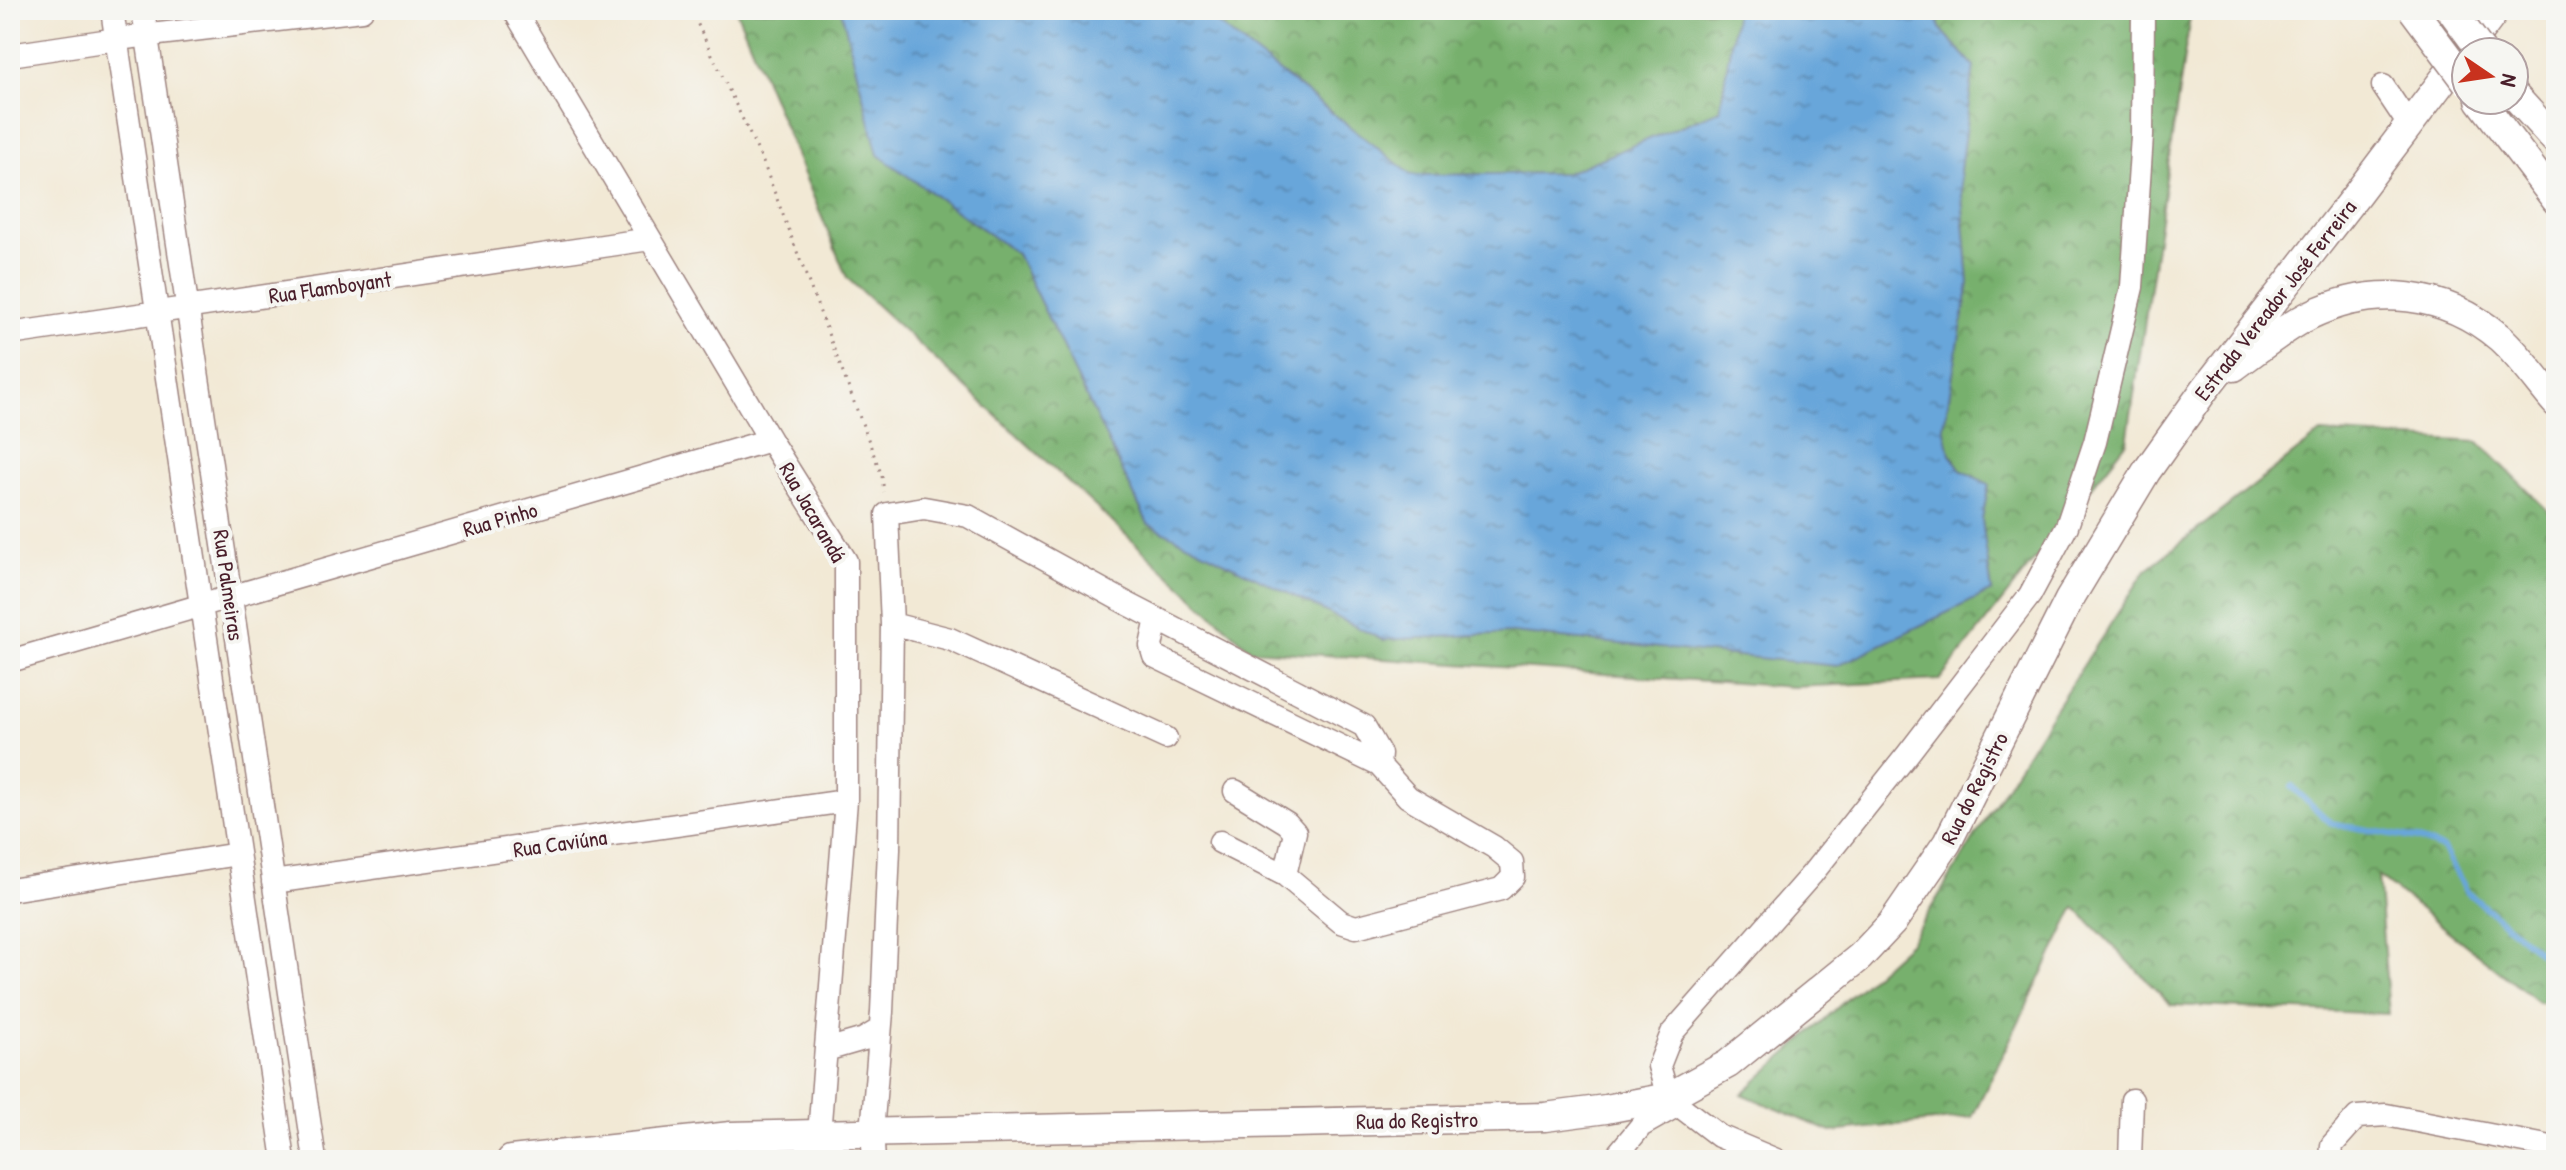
<svg xmlns="http://www.w3.org/2000/svg" width="2566" height="1170" font-family="'Patrick Hand',sans-serif">
<style>
.forest{fill:url(#forest-crowns);stroke:#60684c;stroke-width:2}
.water{fill:url(#water-ripples);stroke:#596282;stroke-width:2}
.lines{fill:none;stroke-linecap:round;stroke-linejoin:round}
.stream{stroke:#68a6da;stroke-width:6}
.minor-casing{stroke:#9e8480;stroke-width:25}
.major-casing{stroke:#9e8480;stroke-width:31}
.path{stroke:#9e8480;stroke-width:3;stroke-dasharray:2 6;stroke-linecap:butt}
.minor{stroke:#fff;stroke-width:22}
.major{stroke:#fff;stroke-width:28}
.major-bridge-casing{stroke:#9e8480;stroke-width:31;stroke-linecap:butt}
.major-bridge{stroke:#fff;stroke-width:28}
.labels{text-anchor:middle;stroke-width:8;stroke-linejoin:round;paint-order:stroke}
.street-label{font-size:22px;fill:#4a1f2b;stroke:#f6f6f2}
</style>
<defs>
<pattern id="forest-crowns" width="20" height="18" patternUnits="userSpaceOnUse" patternTransform="scale(2)"><rect width="20" height="18" fill="#77b06d"/><path d="M2 6a3 3 0 1 1 6 0M12 15a3 3 0 1 1 6 0" fill="none" stroke="#648f5a"/></pattern>
<pattern id="water-ripples" width="26" height="14" patternUnits="userSpaceOnUse" patternTransform="scale(2)"><rect width="26" height="14" fill="#68a6da"/><path d="M2 4q2-2 4 0t4 0M15 11q2-2 4 0t4 0" fill="none" stroke="#5887b1"/></pattern>
</defs>
<rect width="100%" height="100%" fill="#f6f6f2"/>
<filter id="ink" filterUnits="userSpaceOnUse"><feTurbulence type="fractalNoise" baseFrequency=".0125" numOctaves="2"/><feDisplacementMap in="SourceGraphic" scale="16" xChannelSelector="R" yChannelSelector="G"/><feConvolveMatrix kernelMatrix="1 2 1 2 8 2 1 2 1" color-interpolation-filters="sRGB"/></filter>
<filter id="wash" filterUnits="userSpaceOnUse"><feTurbulence type="fractalNoise" baseFrequency=".006" numOctaves="4" result="noise"/><feDisplacementMap in="SourceGraphic" scale="32" xChannelSelector="R" yChannelSelector="G"/><feGaussianBlur stdDeviation="1.8" result="paint"/><feColorMatrix in="noise" values="0 0 0 0 0 0 0 0 0 0 0 0 0 0 0 0 0 1.4 0 .05"/><feComposite in="paint" operator="in"/></filter>
<g filter="url(#wash)">
<rect width="100%" height="100%" fill="#f2e9d5"/>
<path class="forest" d="M 736,10 L 2191,10 L 2127,442 L 1940,680 L 1794,687 L 1251,650 L 847,278 Z
M 2321,433 L 2479,442 L 2556,519 L 2556,1003 L 2538,1002 L 2378,876 L 2389,1014 L 2171,1005 L 2075,907 L 1972,1117 L 1831,1132 L 1742,1094 L 1910,942 L 2045,724 L 2146,570 Z"/>
<path class="water" d="M 841,10 L 1200,10 L 1412,175 L 1566,173 L 1720,110 L 1736,10 L 1935,10 L 1940,28 L 1974,66 L 1960,170 L 1969,283 L 1944,426 L 1950,454 L 1962,471 L 1989,484 L 1982,520 L 1992,591 L 1837,666 L 1512,633 L 1383,640 L 1148,524 L 1017,254 L 878,155 Z"/>
<g class="lines">
<path class="stream" d="M 2292,787 L 2331,823 L 2417,839 L 2443,849 L 2468,893 L 2556,966"/>
</g>
</g>
<g filter="url(#ink)">
<g class="lines">
<g class="minor-casing">
<path id="minor" d="M 112,10 L 284,1160
M 143,10 L 315,1160
M 514,10 L 770,440 L 846,561 L 846,801 L 819,1134
M 10,55 L 117,39 L 362,10
M 2383,86 L 2409,125
M 10,334 L 650,239
M 1157,619 L 1151,646 L 1154,656 L 1379,765 L 1408,797 L 1494,847 L 1512,862 L 1513,877 L 1501,889 L 1356,927 L 1341,922 L 1285,875 L 1220,842
M 892,624 L 950,639 L 1166,738
M 10,661 L 770,440
M 1235,791 L 1287,823 L 1295,832 L 1285,875
M 273,882 L 846,801
M 10,890 L 238,854
M 826,1050 L 864,1039 L 879,1030
M 874,1160 L 872,1132 L 882,1012 L 889,849 L 892,624 L 887,514 L 924,508 L 968,516 L 1128,604 L 1364,726 L 1380,754 L 1379,765
M 1613,1160 L 1641,1126 L 1678,1105
M 1776,1160 L 1719,1136 L 1668,1097 L 1659,1066 L 1672,1033 L 1812,874 L 1907,755 L 2030,595 L 2067,526 L 2095,442 L 2132,287 L 2142,136 L 2143,10
M 2130,1160 L 2132,1100
M 2331,1160 L 2332,1145 L 2357,1117 L 2386,1115 L 2556,1148"/>
</g>
<g class="major-casing">
<path id="major" d="M 2514,95 L 2556,141
M 2480,100 L 2556,200
M 2234,367 C 2258,349 2283,329 2310,315 C 2374,284 2445,291 2500,338 C 2521,357 2538,382 2556,403
M 511,1160 L 731,1136 L 1545,1117 L 1606,1109 L 1668,1097 L 1728,1064 L 1860,957 L 1892,923 L 1947,843 L 2069,600 L 2146,472 L 2205,389 L 2357,194 L 2496,10"/>
</g>
<path class="path" d="M 691,10 L 763,162 L 882,476 L 884,492"/>
<use href="#minor" class="minor"/>
<use href="#major" class="major"/>
<g class="major-bridge-casing">
<path id="major-bridge" d="M 2413,10 L 2466,81
M 2451,10 L 2482,52"/>
</g>
<use href="#major-bridge" class="major-bridge"/>
</g>
</g>
<g class="labels">
<g class="street-label">
<text transform="translate(330 287) rotate(-8)" y="8">Rua Flamboyant</text>
<text transform="translate(2275 300) rotate(-52)" y="8">Estrada Vereador José Ferreira</text>
<text transform="translate(813 512) rotate(60)" y="8">Rua Jacarandá</text>
<text transform="translate(500 519) rotate(-16)" y="8">Rua Pinho</text>
<text transform="translate(229 585) rotate(82)" y="8">Rua Palmeiras</text>
<text transform="translate(1974 788) rotate(-63)" y="8">Rua do Registro</text>
<text transform="translate(560 843) rotate(-8)" y="8">Rua Caviúna</text>
<text transform="translate(1417 1120) rotate(-1)" y="8">Rua do Registro</text>
</g>
</g>
<rect width="2566" height="1170" fill="none" stroke="#f6f6f2" stroke-width="40"/>
<g transform="translate(2490 76) rotate(103)"><circle r="38" fill="#f6f6f2" stroke="#b1a0a2" stroke-width="2"/>
<path d="M0-6L14 30L0 20L-14 30Z" fill="#c8321e"/>
<text y="-12" font-size="22" font-weight="bold" text-anchor="middle" fill="#4a1f2b">N</text>
</g>
</svg>
